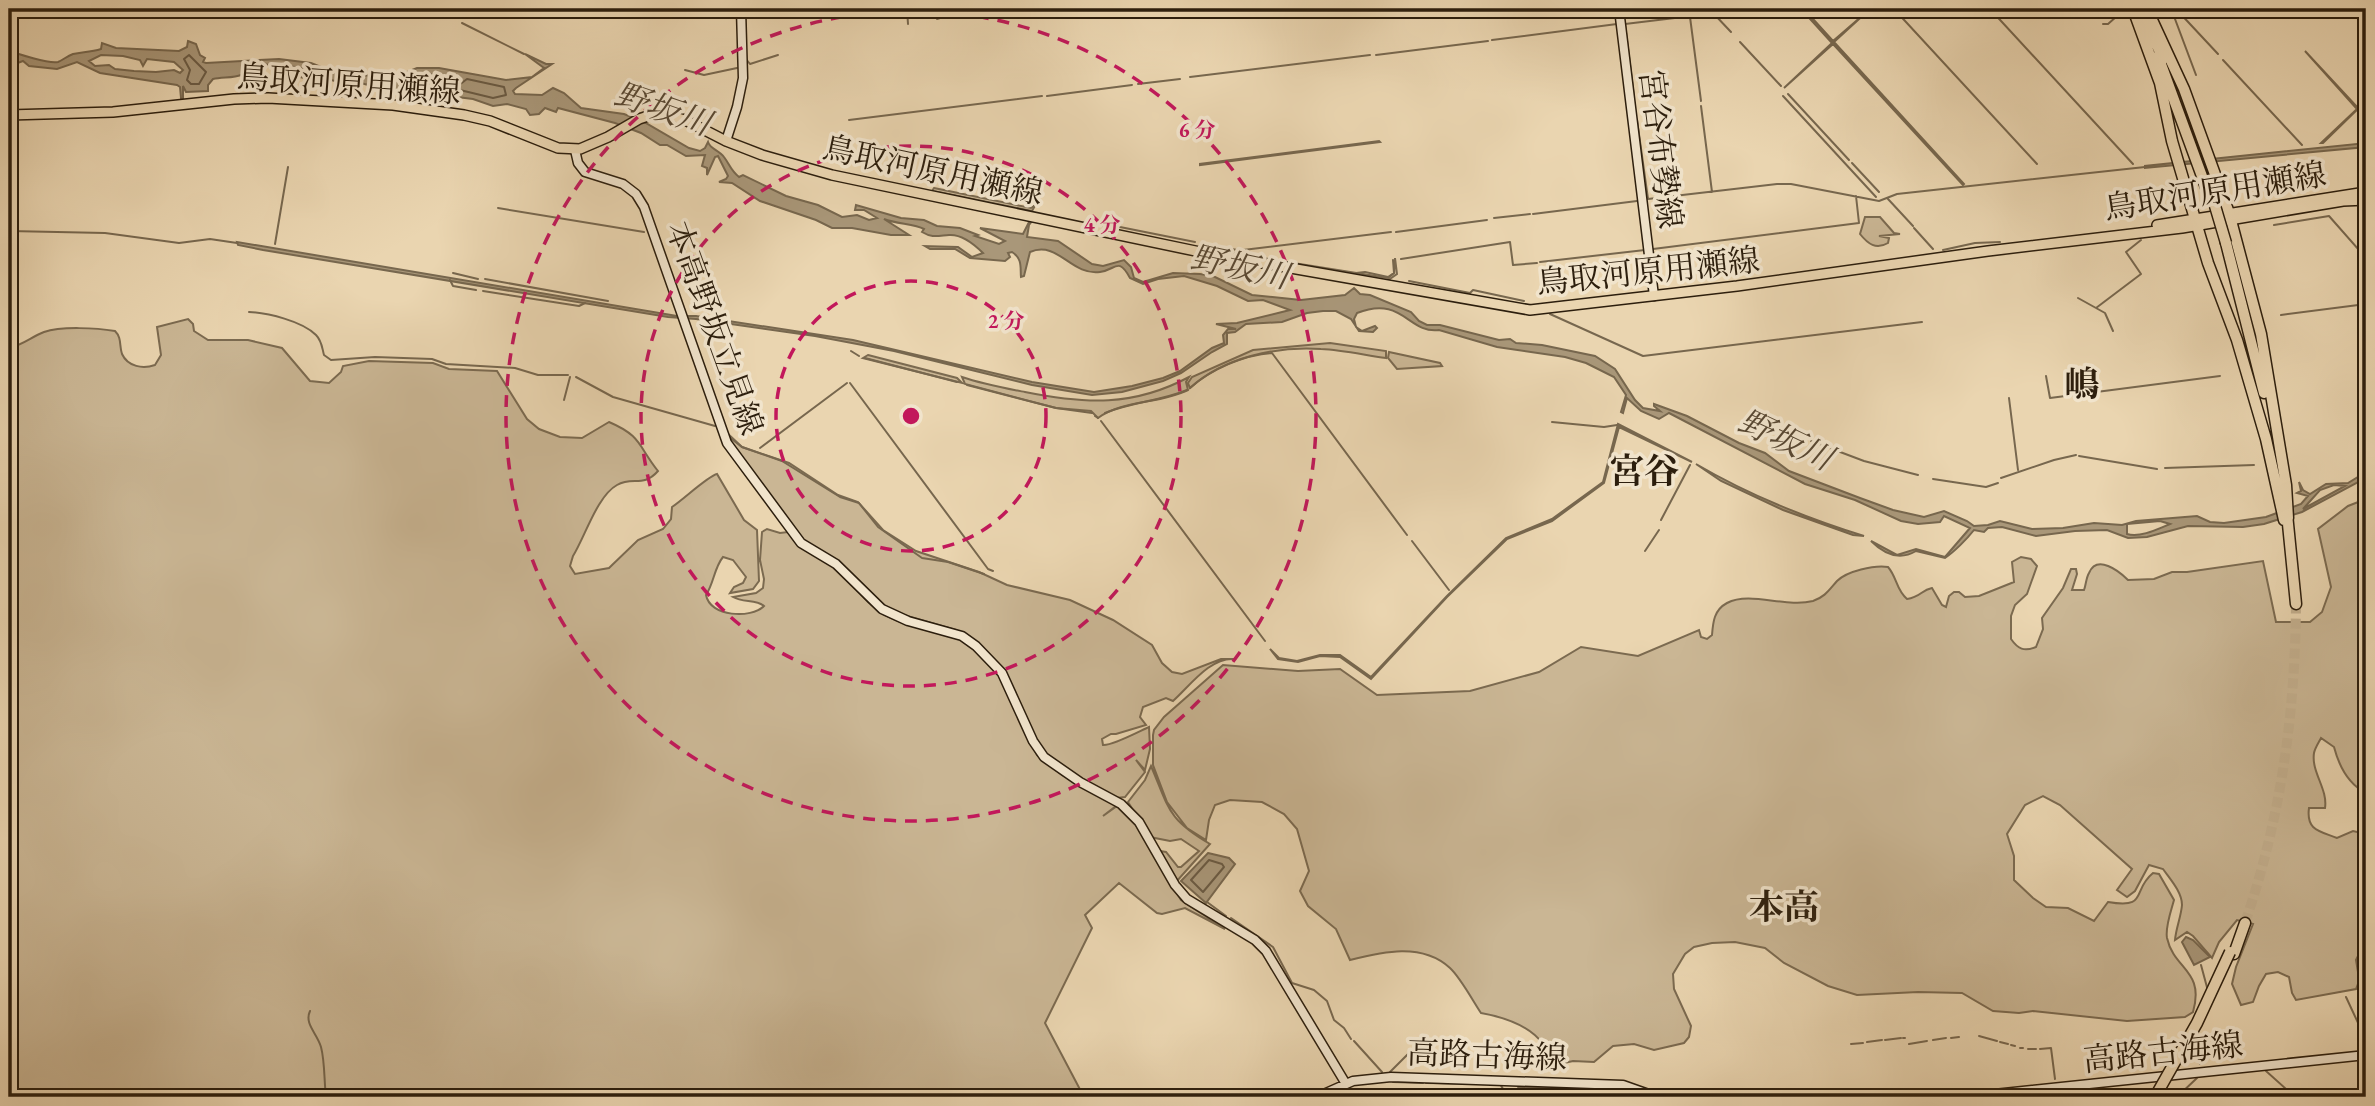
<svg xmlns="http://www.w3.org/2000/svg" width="2375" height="1106" font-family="'EB Garamond','Noto Serif JP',serif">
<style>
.green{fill:#cab694;stroke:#7b6a50;stroke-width:2}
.water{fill:#a99779;stroke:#77674e;stroke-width:2;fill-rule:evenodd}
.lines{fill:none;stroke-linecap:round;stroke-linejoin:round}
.shore{stroke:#6a5a43;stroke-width:2}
.stream{stroke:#77674e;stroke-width:2}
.highway-tunnel{stroke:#c4b08f;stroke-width:10;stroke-dasharray:10 5;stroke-linecap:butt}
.secondary-casing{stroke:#2c1e0d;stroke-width:11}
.primary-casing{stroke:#2c1e0d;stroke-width:12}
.highway-casing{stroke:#2c1e0d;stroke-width:13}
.secondary{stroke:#f1e4cc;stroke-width:8}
.primary{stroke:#ead5b0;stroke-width:9}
.highway{stroke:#ead5b0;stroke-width:10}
.highway-bridge-casing{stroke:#2c1e0d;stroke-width:13;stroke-linecap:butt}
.highway-bridge{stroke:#ead5b0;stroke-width:10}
.ring{fill:none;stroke:#c2185b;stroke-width:3.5;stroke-dasharray:12 9}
.labels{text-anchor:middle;stroke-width:7;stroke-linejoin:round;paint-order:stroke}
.street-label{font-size:32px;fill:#2c1e0d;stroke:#f1e4cc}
.water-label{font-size:33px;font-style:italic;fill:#584833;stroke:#f1e4cc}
.quarter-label{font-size:35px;font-weight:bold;fill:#2c1e0d;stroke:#f1e4cc}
.centre{fill:#c2185b;stroke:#f1e4cc;stroke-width:3.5}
.ring-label{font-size:21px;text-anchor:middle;font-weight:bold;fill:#c2185b;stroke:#f1e4cc;stroke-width:7;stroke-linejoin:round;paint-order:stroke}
</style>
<rect width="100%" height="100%" fill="#ead5b0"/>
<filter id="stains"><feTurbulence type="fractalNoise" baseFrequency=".00286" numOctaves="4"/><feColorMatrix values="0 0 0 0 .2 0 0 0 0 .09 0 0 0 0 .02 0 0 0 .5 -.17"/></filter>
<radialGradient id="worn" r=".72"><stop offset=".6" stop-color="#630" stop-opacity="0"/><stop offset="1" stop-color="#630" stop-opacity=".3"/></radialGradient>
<path class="green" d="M 934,188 L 1031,208 L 1036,204 L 1032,211 L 943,193 L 932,191 Z
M 1865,217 L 1880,217 L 1894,233 L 1900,234 L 1879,236 L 1889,238 L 1888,243 C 1876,250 1868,244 1860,234 Z
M 1211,245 L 1242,251 L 1244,255 L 1388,278 L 1394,273 L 1395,258 L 1397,274 L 1387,281 L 1214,250 Z
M 188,319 L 193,324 L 194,331 L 208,340 L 248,340 L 282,348 L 310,381 L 329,383 L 341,372 L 343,366 L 369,361 L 433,363 L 449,369 L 497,371 L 527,419 L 539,429 L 560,437 L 582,438 L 609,422 C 642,436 638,446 658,471 C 643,488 633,476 617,485 C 597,496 585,537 573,556 L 570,566 L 575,574 L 609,568 L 638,540 L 663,529 L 671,519 L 672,507 C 684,499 708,476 717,474 L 744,520 L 757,530 L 759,581 L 753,589 L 730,593 L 734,587 L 743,583 L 746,577 L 733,560 L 723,557 C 714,568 714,583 706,595 C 710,617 751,619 764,606 C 756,599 743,603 733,597 L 756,593 L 763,588 L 764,579 L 760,560 L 762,532 L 767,529 L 780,533 L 788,532 L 837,568 L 868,602 L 884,615 L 898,621 L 958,637 L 977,651 L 1002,678 L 1037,755 L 1062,775 L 1116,806 L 1103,816 L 1117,806 L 1133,820 L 1181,900 L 1225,929 L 1185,908 L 1162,914 L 1157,913 L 1119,883 L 1085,915 L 1092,928 L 1045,1023 L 1084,1097 L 9,1097 L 9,348 C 23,345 31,337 44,332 C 61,326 97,328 115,331 C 122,338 119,345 122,354 C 128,367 143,369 155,365 L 161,355 L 157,327 Z
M 1330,343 L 1386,351 L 1386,358 C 1364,355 1343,350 1321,349 C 1277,346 1224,357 1190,388 L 1188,383 L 1192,377 L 1253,350 Z
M 1389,352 L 1440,363 L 1442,366 L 1397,369 L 1388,358 Z
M 868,355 L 957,378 L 962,383 L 863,358 Z
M 962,377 C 982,384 1004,388 1025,392 C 1085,404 1133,407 1189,377 L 1186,382 L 1188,390 C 1160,404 1122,400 1098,418 L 1091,411 L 1056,408 L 965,384 Z
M 726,432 L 742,447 L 789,463 L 838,495 L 858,502 L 883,530 L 916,551 L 979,572 L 1007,585 L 1070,600 L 1113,620 L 1152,645 L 1162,663 L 1172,672 L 1182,674 L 1221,659 L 1234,659 C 1210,657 1189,687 1173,701 L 1166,698 L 1143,707 L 1140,717 L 1146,725 L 1116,734 L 1111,734 L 1102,739 L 1103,745 C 1112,746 1138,732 1149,727 L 1150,749 L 1145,770 L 1136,760 L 1145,772 L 1125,797 L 1116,798 L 1065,770 L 1040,748 L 1015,692 L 971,638 L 956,630 L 890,611 L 840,563 L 804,541 L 733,447 Z
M 2366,499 L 2366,793 C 2348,784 2339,766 2334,747 L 2321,738 C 2319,742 2315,748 2314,753 C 2311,772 2328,789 2325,808 L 2309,808 C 2306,830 2319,831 2337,838 L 2353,831 L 2366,834 L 2366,905 L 2362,922 L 2366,929 L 2366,957 L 2359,954 L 2356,960 L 2358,972 L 2361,976 L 2356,989 L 2296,1000 L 2292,993 L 2289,977 L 2278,972 L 2266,974 L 2259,986 L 2253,1002 L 2241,1005 L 2232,984 L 2236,967 L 2253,924 L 2237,920 L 2219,942 L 2212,958 L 2193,936 L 2187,932 L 2175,940 C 2176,928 2181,917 2182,905 C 2182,892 2170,879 2163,869 L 2149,865 L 2135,891 L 2127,897 L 2117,890 L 2132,869 L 2060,805 L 2043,796 L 2025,805 L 2007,834 L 2014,856 L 2014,880 L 2033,898 L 2046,907 L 2068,908 L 2094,921 L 2108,902 C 2149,909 2131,891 2153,873 L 2159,874 L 2174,900 C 2171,911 2165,927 2167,938 C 2174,970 2205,970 2193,1012 L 2185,1017 L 2127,1021 L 2033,1011 L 2019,1013 L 1993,1011 L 1962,993 L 1918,992 L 1857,995 L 1828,986 L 1784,963 L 1765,948 L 1735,942 L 1712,943 L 1694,947 L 1685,954 L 1673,974 L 1674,989 L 1691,1026 L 1689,1037 L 1684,1043 L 1654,1050 L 1634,1044 L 1613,1046 L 1594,1062 L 1573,1061 L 1547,1067 L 1537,1055 L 1543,1044 C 1530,1026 1503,1017 1481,1013 C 1473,1001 1460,977 1450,968 C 1422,942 1382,952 1350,960 L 1336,929 L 1308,906 L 1300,891 L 1309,871 L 1297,829 L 1284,814 L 1262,802 L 1230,800 L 1215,805 L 1209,820 L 1206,840 L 1187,828 L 1167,802 L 1153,765 L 1153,735 L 1154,730 L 1164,717 L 1223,665 L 1298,671 L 1340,669 L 1377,695 L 1470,691 L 1539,672 L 1581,647 L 1638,656 L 1699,630 L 1701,637 L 1707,639 L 1712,635 C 1713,622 1714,610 1727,603 C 1750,591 1786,608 1813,601 C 1825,597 1829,590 1837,581 C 1847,571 1874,565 1888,567 C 1897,577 1896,590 1907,599 C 1921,597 1921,590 1932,588 L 1942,605 L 1946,607 L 1949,596 L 1954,592 L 1959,592 L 1965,597 L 1979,596 L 2014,582 L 2012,562 L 2021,557 L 2031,559 L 2037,566 L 2027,594 L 2015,605 L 2011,616 L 2011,639 C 2018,649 2024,652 2036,647 L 2043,629 L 2042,618 L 2063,588 L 2071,569 L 2076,569 L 2077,574 L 2072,590 L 2084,590 C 2086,585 2086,578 2089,573 C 2097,554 2119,571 2128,580 L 2154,579 L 2172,572 L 2187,572 L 2263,561 L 2276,622 L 2310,622 L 2322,612 L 2331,587 L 2318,529 L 2348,506 Z
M 1151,766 C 1169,808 1167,819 1210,844 L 1176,882 L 1163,860 L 1160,851 L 1166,852 L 1178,867 L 1181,867 L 1199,851 L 1181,839 L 1170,841 L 1150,837 L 1128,802 L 1145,780 Z"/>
<path class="water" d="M 1801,9 L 1804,9 L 1833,41 L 1870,9 L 1834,42 L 1964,184 L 1963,185 L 1833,44 L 1784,88 L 1832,43 Z
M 188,41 L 196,44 L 200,55 L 205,58 L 203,62 L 206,63 L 279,59 L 311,63 L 339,74 L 376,76 L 407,72 L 417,68 L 439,68 L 506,80 L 532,77 L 544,68 L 525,54 L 546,64 L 552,64 L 516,88 L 513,91 L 515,94 L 542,95 L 553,88 L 564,93 L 581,108 L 624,114 L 644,122 L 689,148 L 700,151 L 705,148 L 708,142 C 710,149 719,150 724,157 C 730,165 731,171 739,177 L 743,175 L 786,196 L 818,205 L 842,217 L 857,215 L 869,220 L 877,218 L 864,210 L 855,210 L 856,205 L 901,218 L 924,220 L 937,226 L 960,228 L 978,235 L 975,236 L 999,244 L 1005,241 L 980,228 L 1023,234 L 1030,220 L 1032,221 L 1029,225 L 1027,237 L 1058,241 L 1092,264 L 1103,266 L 1124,260 L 1131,267 L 1134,278 L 1143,282 L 1173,273 L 1200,274 L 1213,276 L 1252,295 L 1301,300 L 1345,295 L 1354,288 L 1360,294 L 1370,295 L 1411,312 L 1419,321 L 1427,325 L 1440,325 L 1499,340 L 1510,339 L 1516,343 L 1542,345 L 1595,356 L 1615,369 L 1635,400 L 1643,408 L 1660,411 L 1654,406 L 1654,404 L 1687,416 L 1739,443 L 1765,453 L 1789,471 L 1860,498 L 1893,510 L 1924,517 L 1944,511 L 1967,521 L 1974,526 L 1988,525 L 2000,521 L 2032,529 L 2063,528 L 2094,523 L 2122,525 L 2136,521 L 2197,516 L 2210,522 L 2224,523 L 2266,517 L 2301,504 L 2308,496 L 2297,493 L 2301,491 L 2299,482 L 2303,490 L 2310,494 L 2326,484 L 2348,483 L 2366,472 L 2366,478 L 2302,512 L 2264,524 L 2243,527 L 2188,526 L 2147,537 L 2128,538 L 2107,530 L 2075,531 L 2036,536 L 2002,527 L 1988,528 L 1984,532 L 1974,530 C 1967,539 1954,552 1945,558 L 1916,551 C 1899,561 1883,553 1871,541 L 1897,555 L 1916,549 L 1945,557 L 1970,528 L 1944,516 L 1940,522 L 1918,524 L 1901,521 L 1855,500 L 1805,484 L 1669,413 L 1659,419 L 1641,411 L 1627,398 L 1623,413 L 1621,412 L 1626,395 L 1614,377 L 1586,363 L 1565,357 L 1497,347 L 1439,330 C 1408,334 1403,295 1357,313 L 1354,319 L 1356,327 L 1362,331 L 1375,326 L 1377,328 L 1373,332 L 1359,331 L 1351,319 L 1336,311 L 1323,311 L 1307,313 L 1282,322 L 1246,324 L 1235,332 L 1227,333 L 1227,344 L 1212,352 L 1181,373 L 1163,381 L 1122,392 L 1092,395 L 1032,385 L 894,351 L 815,336 L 696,319 L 668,317 L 263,250 L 238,245 L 237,242 L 677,316 L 696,316 L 853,340 L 1032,382 L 1094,392 L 1132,386 L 1163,378 L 1180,371 L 1212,348 L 1224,343 L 1223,335 L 1228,329 L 1236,329 L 1216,324 L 1237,323 L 1290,310 L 1263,300 L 1248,301 L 1217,286 L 1184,276 L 1158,279 L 1143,284 L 1130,278 C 1118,256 1116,270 1100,272 C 1071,276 1058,240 1030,252 L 1024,276 L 1021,277 C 1020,268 1023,259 1012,252 L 1008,253 L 1010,257 L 1005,261 L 970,258 L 955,249 L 930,249 L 925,246 L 958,247 L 972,257 L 983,253 C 974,244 962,234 949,235 C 937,236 932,238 922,232 L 924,229 C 914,224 897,224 884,219 L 909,235 L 891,235 L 852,228 L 832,228 L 816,220 L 760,201 L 732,183 L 719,182 L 726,179 L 728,176 L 718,156 L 715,157 L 707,175 L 707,168 L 702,166 L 705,155 L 686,156 L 667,145 L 660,145 L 641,133 L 615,123 L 558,108 L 556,112 L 545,108 L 539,114 L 530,115 L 526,109 L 507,104 L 493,106 L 473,99 L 375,87 L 361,83 L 347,86 C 327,74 311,83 294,75 L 321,74 C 311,67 268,63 255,65 C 247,66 248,72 241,75 C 234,78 222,77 213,79 L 208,85 L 208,91 L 186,92 L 183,86 L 183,98 L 181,98 L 180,87 L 177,85 L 100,73 L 77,62 L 57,69 L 29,66 L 23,61 L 15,64 L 9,63 L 9,50 C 17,54 49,64 58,62 C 63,60 67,56 73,54 C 83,52 91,52 101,49 L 102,43 L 116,48 L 179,51 L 187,47 ZM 101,55 L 123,56 L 140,60 L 143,66 L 147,59 L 174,62 L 183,70 L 180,73 L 174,70 L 156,72 L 134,71 L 115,69 L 109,65 L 95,66 L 89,61 ZM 2334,485 L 2345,486 L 2303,509 L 2320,490 ZM 2160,521 L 2170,524 C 2158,529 2140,538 2127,534 L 2127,524 Z
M 2305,51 L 2358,108 L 2366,101 L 2323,143 L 2321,143 L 2357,109 Z
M 1379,141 L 1380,142 L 1200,165 L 1200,164 Z
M 2366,143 L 2366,147 L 2145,168 L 2145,166 Z
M 1618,424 L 1692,462 L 1619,427 L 1604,483 L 1552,521 L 1507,539 L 1447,597 L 1371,679 L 1340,657 L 1320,656 L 1298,662 L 1278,659 L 1270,649 L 1279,658 L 1297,661 L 1320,655 L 1340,655 L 1371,677 L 1447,596 L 1506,538 L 1552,519 L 1603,482 Z
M 1696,464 C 1749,495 1806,518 1864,536 L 1853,535 L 1783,510 L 1721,481 Z
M 1208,853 L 1229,858 L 1235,864 L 1206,903 L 1181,881 Z
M 2186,937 L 2193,940 L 2210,957 L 2194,965 L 2182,942 Z"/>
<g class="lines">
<path class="shore" d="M 189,55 L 206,72 L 199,84 L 191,84 L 187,80 L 190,70 L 184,59 Z
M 426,74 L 443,75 L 447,86 L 444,88 L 413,82 L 414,77 Z
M 467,79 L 504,87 L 506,95 L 493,98 L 460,90 L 459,85 Z
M 1209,860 L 1222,864 L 1224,867 L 1203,892 L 1191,880 Z"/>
<path class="stream" d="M 745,9 L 746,53
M 907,9 L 908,24
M 1709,9 L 1712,9
M 1894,9 L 2037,164
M 1990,9 L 2133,164
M 2166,9 L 2172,11 L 2196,75
M 2176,9 L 2218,54
M 1714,14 L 1731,32
M 1690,17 L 1701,101
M 937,19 L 956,13 L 989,9
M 462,23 L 524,54
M 2103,24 L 2108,24 L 2125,9
M 1492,40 L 1617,24
M 1740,42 L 1781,86
M 1376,55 L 1488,41
M 746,59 L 750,64 L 778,55
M 2223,60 L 2302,145
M 685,70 L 704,75 L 737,68
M 1190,77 L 1370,55
M 1138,84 L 1180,79
M 1788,94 L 1849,160
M 1047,96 L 1132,85
M 1783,96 L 1876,197
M 1634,97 L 1625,24 L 1708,14
M 1701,106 L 1712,192
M 2360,109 L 2366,117
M 849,120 L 1042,96
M 1637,120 L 1648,199 L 1777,184 L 1791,184 L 1879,201 L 1897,194 L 2145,167
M 1852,163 L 1879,192
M 1888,199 L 1913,226
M 498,208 L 644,232
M 1533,214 L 1637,201
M 1494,218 L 1530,214
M 2274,225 L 2329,216 L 2366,258
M 1120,227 L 1195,242
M 1914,228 L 1933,249
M 9,231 L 105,233 L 179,243 L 210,239 L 237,243
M 1396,232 L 1487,220
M 275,244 L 288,167
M 1653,249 L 1859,223 L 1856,196
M 1243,250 L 1391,232
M 1943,250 L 1975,243 L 2000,242
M 1401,259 L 1510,242 L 1513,265 L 1537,263
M 1540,262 L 1645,250
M 453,273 L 478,279
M 1356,273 L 1365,272 L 1388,277 L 1394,273 L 1393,260
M 485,279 L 608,301
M 450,280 L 453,286 L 476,290
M 1409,281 L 1470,293 L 1473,290 L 1524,301
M 483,291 L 579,306 L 585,303
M 2078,298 L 2105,313 L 2113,331
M 2096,308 L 2141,274 L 2126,252 L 2141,240
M 249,312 C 268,313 302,321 316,335 C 322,341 322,348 324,355 L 331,360 L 375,357 L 432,359 L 446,364 L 515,368 L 538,375 L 568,375
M 1550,314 L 1643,356 L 1922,322
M 2281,315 L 2366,304
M 851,351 L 859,356
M 865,358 L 957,382
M 2046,376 L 2050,398 L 2220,376
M 576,377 L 613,397 L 715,426
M 850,383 L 988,569 L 993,571
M 967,385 L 1056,408 L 1092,413
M 1190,388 C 1211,369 1244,355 1272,353 L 1407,535
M 2009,398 L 2018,470
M 564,400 L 570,377
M 1105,413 C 1132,402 1161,401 1187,390
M 1095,416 L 1098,418
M 1101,421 L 1265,641
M 1552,422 L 1604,427 L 1617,425
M 729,437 L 742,447 L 782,461 L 840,497 L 859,503 L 878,527 L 922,558 L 948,562 L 984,574
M 1811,441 L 1864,461 L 1918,475
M 760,448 L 847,383
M 2079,456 L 2157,469
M 2165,468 L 2254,465
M 2001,478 L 2054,460 L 2076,455
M 1933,479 L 1986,487 L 1998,483
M 1661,520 L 1690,465
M 1412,541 L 1449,590
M 1645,551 L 1659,530
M 1207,902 L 1226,916
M 1231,918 L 1273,947 L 1292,983 L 1314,990 L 1327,1001 L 1334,1020 L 1344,1028 L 1351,1039
M 2201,965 L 2208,991
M 2346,997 L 2366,1040
M 310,1011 C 304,1024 317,1033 321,1047 C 325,1062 324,1081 326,1097
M 2196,1035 L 2200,1064
M 1979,1036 L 1997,1041
M 1903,1038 L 1905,1038
M 1951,1038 L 1959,1037
M 1885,1040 L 1901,1038
M 1933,1040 L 1946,1038
M 1354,1041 L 1382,1072
M 1867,1042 L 1882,1040
M 2000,1042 L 2008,1044
M 1851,1044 L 1863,1043
M 1909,1044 L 1927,1041
M 2011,1045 L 2015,1046
M 2154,1045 L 2154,1068
M 2020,1048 L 2023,1048
M 2028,1049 L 2036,1049
M 2040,1049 L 2051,1048 L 2055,1079
M 2266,1071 L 2295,1097
M 1390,1072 L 1417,1045
M 1393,1082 L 1423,1083
M 1426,1083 L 1488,1084
M 1500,1084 L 1508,1097
M 1518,1087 L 1566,1088
M 1570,1088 L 1598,1088
M 1601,1089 L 1639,1097
M 1516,1090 L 1524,1097
M 2040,1097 L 2045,1093
M 2177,1097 L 2197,1078"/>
<path class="highway-tunnel" d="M 2245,923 C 2281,817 2295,716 2296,604"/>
<g class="secondary-casing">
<path id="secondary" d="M 1619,9 L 1654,296
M 726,141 L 737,107 L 743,78 L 741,9
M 575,150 L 578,163 L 585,172 L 623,184 L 636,194 L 644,207 L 727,443 L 801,543 L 836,564 L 882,609 L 908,621 L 962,636 L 976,646 L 1002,673 L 1033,741 L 1044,757 L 1080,782 L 1121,804 L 1139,822 L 1175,885 L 1187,899 L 1255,940 L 1266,951 L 1346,1084
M 1317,1097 L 1353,1081 L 1391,1077 L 1623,1085 L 1657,1097
M 1966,1097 L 2366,1055"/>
</g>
<g class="primary-casing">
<path id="primary" d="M 9,115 L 113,112 L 234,99 L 268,98 L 393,105 L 464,115 L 490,121 L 558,148 L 580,149 L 608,137 L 639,119 L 651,115 L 664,114 L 685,120 L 726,141 L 762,155 L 832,175 L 1205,253 L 1530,310 L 1737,286 L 1988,251 L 2182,228 L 2343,201 L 2366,200
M 2157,225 L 2366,192"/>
</g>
<g class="highway-casing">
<path id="highway" d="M 2133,9 L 2160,83 L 2172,141 L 2208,263 L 2237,340 L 2266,439 L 2284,520
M 2147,9 L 2184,89 L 2229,213 L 2261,334 L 2286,485 L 2288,518
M 2142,12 L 2163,59
M 2158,56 L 2207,190
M 2226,243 L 2264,393
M 2287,514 L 2296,604
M 2234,954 L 2245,923"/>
</g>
<use href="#secondary" class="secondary"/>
<use href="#primary" class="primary"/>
<use href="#highway" class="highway"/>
<g class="highway-bridge-casing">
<path id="highway-bridge" d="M 2210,189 L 2226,243
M 2155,1097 L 2197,1023 L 2230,952"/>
</g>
<use href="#highway-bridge" class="highway-bridge"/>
</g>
<g class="ring">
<circle cx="911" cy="416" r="135"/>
<circle cx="911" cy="416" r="270"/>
<circle cx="911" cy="416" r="405"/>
</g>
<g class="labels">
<g class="street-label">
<text transform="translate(349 84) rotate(4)" y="11">鳥取河原用瀬線</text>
<text transform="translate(1661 149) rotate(83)" y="11">宮谷布勢線</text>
<text transform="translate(933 170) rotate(12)" y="11">鳥取河原用瀬線</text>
<text transform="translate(2215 191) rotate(-9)" y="11">鳥取河原用瀬線</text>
<text transform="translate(1648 271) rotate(-6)" y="11">鳥取河原用瀬線</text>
<text transform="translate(715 328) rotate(70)" y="11">本高野坂立見線</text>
<text transform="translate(2163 1052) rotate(-6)" y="11">高路古海線</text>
<text transform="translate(1487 1055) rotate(2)" y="11">高路古海線</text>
</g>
<g class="water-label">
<text transform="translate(663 108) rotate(19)" y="12">野坂川</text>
<text transform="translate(1240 266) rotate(12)" y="12">野坂川</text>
<text transform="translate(1786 439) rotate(25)" y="12">野坂川</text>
</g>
<g class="quarter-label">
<text x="2082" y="396">嶋</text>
<text x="1644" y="483">宮谷</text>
<text x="1784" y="919">本高</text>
</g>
</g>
<circle cx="911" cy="416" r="10" class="centre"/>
<g class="ring-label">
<text x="1197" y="137">6 分</text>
<text x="1102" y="232">4 分</text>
<text x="1006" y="328">2 分</text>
</g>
<rect width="2375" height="1106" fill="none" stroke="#ead5b0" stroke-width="35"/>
<rect x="10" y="10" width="2354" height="1085" fill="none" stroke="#2c1e0d" stroke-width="3.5"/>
<rect x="18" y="18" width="2340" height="1071" fill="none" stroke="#2c1e0d" stroke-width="2"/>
<rect width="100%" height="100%" filter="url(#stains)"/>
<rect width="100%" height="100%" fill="url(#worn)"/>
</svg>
